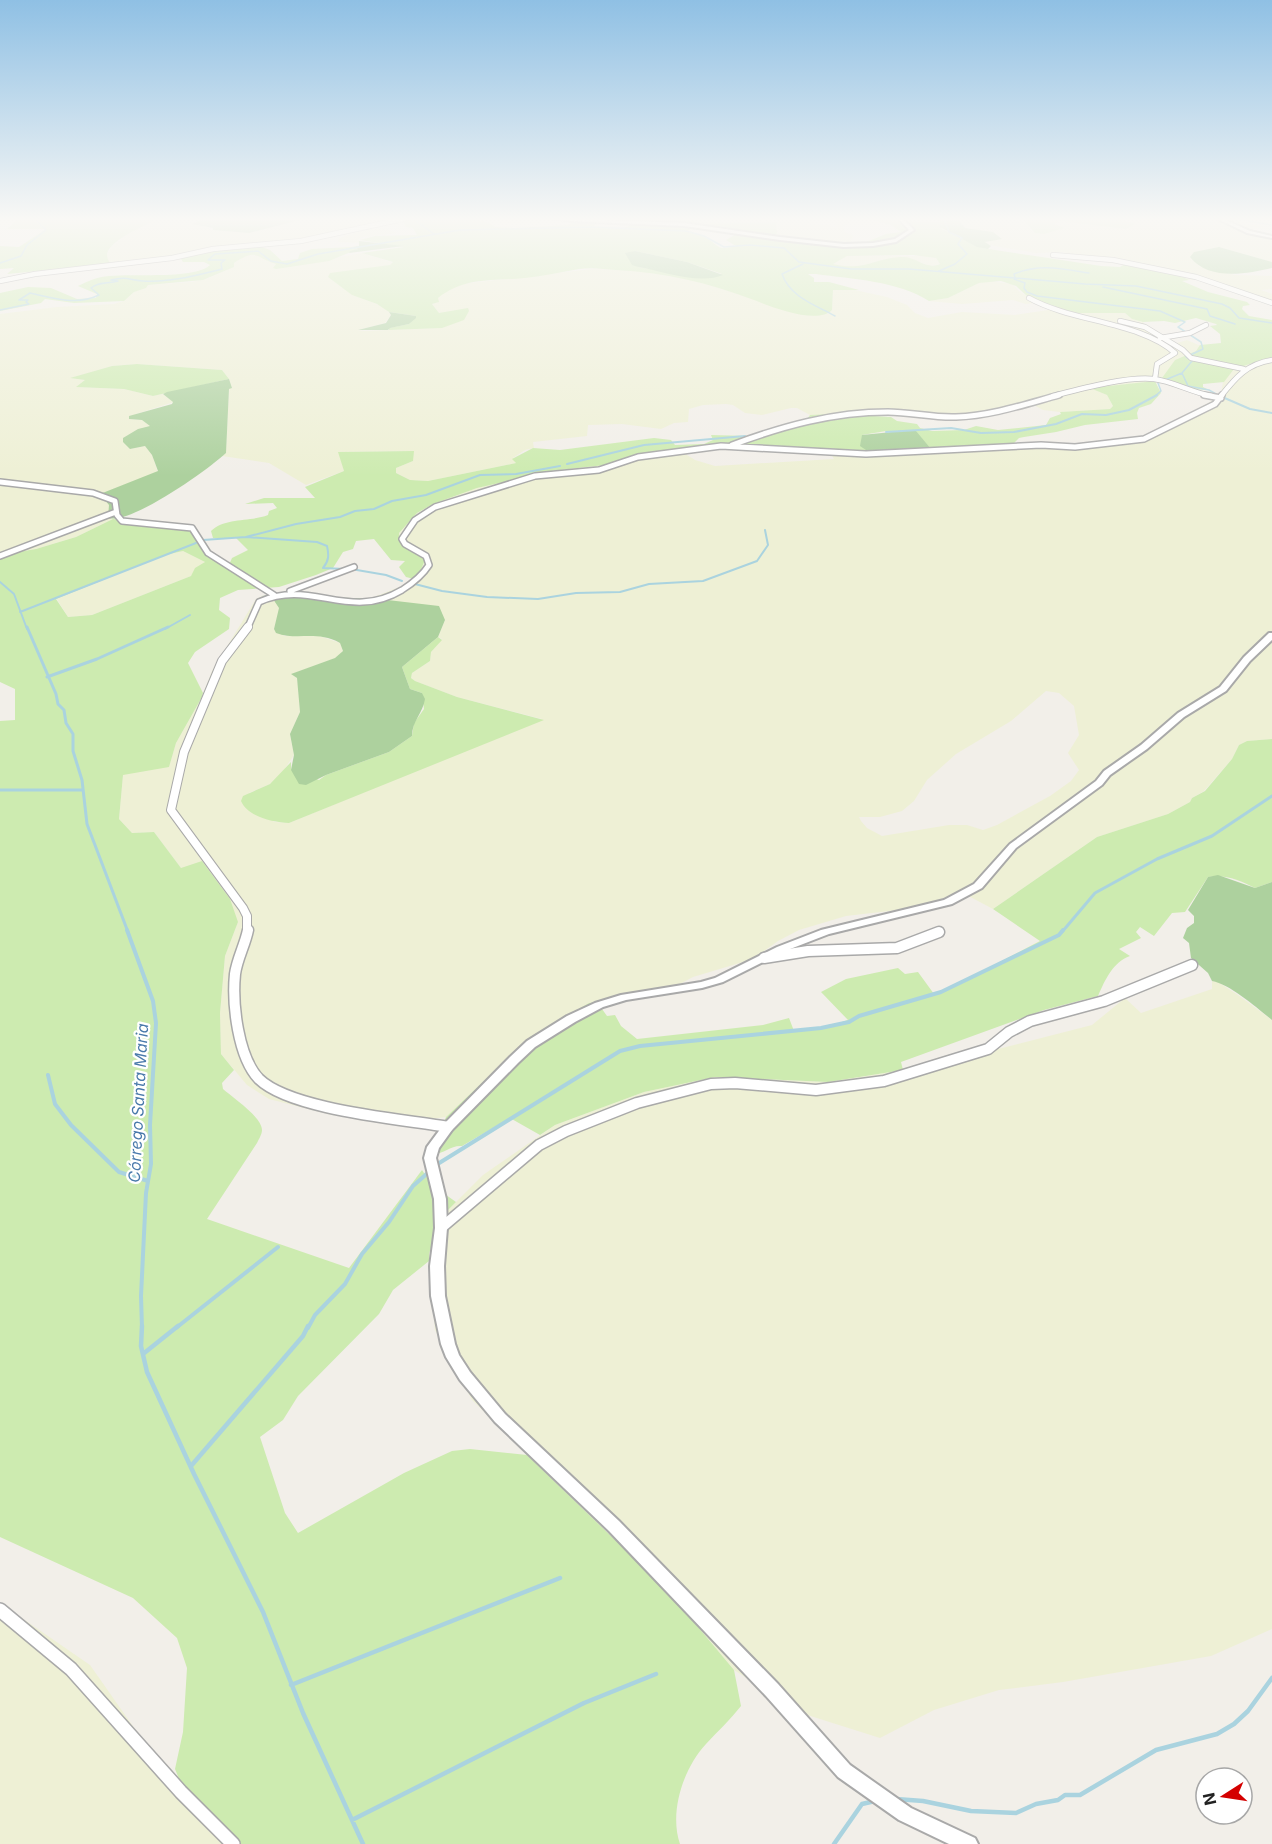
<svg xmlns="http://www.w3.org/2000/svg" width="1272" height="1844" font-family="Inter,sans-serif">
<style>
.farmland{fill:#eef0d5;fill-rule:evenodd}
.grass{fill:#cdebb0;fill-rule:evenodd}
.forest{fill:#add19e}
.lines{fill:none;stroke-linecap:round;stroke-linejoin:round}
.stream-far4{stroke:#aad3df;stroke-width:1.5}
.stream-far3{stroke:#aad3df;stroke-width:2}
.stream-far2{stroke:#aad3df;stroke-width:3}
.stream-far1{stroke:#aad3df;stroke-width:4}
.stream{stroke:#aad3df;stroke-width:4.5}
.minor-far4-casing{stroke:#a9a9a9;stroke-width:6}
.minor-far3-casing{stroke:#a9a9a9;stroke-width:8}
.minor-far2-casing{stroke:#a9a9a9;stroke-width:10}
.minor-far1-casing{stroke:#a9a9a9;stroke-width:13}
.minor-casing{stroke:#a9a9a9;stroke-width:16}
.tertiary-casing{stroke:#a9a9a9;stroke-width:4}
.minor-far4{stroke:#fff;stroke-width:4.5}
.minor-far3{stroke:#fff;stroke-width:5}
.minor-far2{stroke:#fff;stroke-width:8}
.minor-far1{stroke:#fff;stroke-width:10}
.minor{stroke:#fff;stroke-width:13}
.tertiary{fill:#fff;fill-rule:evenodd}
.labels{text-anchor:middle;stroke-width:4.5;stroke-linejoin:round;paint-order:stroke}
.water-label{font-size:16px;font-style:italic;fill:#4a7aab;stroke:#fff}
</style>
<rect width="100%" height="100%" fill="#f2efe9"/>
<path class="farmland" d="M 193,218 L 186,221 L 214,230 L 249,233 L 308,218 L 387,218 L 365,227 L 308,239 L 110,264 L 108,262 L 107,255 L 111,247 L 148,219 Z
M 692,218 L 805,218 L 815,221 L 807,223 L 828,225 L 838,229 L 836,224 L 825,218 L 856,218 L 843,227 L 845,232 L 854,236 L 849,243 L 830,244 L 774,238 L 777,233 L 776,222 L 704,224 Z
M 957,218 L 1030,218 L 1025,221 L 1031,231 L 1040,234 L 1063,228 L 1054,224 L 1060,221 L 1126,229 L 1134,224 L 1126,220 L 1094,218 L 1231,218 L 1242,223 L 1268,227 L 1245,230 L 1272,238 L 1272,262 L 1219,247 L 1198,266 L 1235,275 L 1272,276 L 1272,289 L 1261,290 L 1272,294 L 1272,303 L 1202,279 L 1189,280 L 1173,272 L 1061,252 L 1036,253 L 989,245 L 985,242 L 990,241 L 979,231 L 965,228 Z
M 368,229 L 386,229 L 397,233 L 363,237 L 359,239 L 360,243 L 338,242 L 339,238 Z
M 250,253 L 259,255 L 277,265 L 276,269 L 362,253 L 394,263 L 390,265 L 329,277 L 353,295 L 384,307 L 391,315 L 385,323 L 358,330 L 364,331 L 437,328 L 463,320 L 467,313 L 439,313 L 432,304 L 438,302 L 437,298 L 443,293 L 461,284 L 592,269 L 641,270 L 690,279 L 804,315 L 828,314 L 832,310 L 833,290 L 850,289 L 887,297 L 907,305 L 915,313 L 928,318 L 962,312 L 1015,315 L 1055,309 L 1076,313 L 1125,313 L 1132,319 L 1143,322 L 1148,328 L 1162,334 L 1153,337 L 1175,347 L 1174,344 L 1187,340 L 1201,346 L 1196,351 L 1175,360 L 1166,375 L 1158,381 L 1092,388 L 1107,395 L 1113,406 L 1110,409 L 1060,412 L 1043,410 L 1028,402 L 999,410 L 950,416 L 894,412 L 810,415 L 797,408 L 791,408 L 762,415 L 745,413 L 733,405 L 726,404 L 703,405 L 689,409 L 688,422 L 674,423 L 661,429 L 622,424 L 588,425 L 587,436 L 533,442 L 534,448 L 525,450 L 513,458 L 516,463 L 428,481 L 410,480 L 396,473 L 396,468 L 413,461 L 413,451 L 339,452 L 344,471 L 306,485 L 269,463 L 222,456 L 226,453 L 229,389 L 229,379 L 222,370 L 137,364 L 112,366 L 71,378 L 87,380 L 77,387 L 124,389 L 153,396 L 163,394 L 174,402 L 136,414 L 129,419 L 142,420 L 151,426 L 130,449 L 145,446 L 152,455 L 158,472 L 101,494 L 110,505 L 108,517 L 113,519 L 76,537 L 36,549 L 0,555 L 0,314 L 57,307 L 114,304 L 124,301 L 134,292 L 148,285 L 192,282 L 209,278 L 234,267 L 234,263 Z
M 847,256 L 927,256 L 936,258 L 940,264 L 929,266 L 923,263 L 886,259 L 855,268 L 832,264 Z
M 988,281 L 1012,284 L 1020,292 L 1039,302 L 1026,304 L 1013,300 L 962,304 L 929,301 L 948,298 L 979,283 Z
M 1272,357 L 1272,739 L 1247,741 L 1239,745 L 1232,759 L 1204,791 L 1192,798 L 1190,802 L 1168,814 L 1097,837 L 993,909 L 961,892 L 915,908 L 846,916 L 799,930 L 778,941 L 753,959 L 693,977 L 676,986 L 590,1003 L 530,1037 L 446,1117 L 393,1124 L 332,1115 L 269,1099 L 247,1085 L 221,1054 L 220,1013 L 225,956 L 238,922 L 181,868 L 154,832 L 132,833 L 119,819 L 123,774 L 169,766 L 176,743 L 202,697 L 212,671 L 256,599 L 262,596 L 273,599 L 280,608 L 274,629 L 285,636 L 314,634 L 340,643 L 343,651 L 336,658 L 292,674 L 297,678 L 298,685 L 300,712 L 290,734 L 294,755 L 280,776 L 270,784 L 249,793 L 252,812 L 275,822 L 289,823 L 542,719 L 457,697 L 415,681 L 411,678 L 412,673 L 430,661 L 431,652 L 442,639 L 438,637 L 445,620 L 369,599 L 402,586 L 420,572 L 425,560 L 400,540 L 399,533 L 417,513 L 433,504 L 477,488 L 524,476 L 581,469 L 636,455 L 679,450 L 695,460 L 715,466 L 834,459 L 830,452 L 1060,446 L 1148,437 L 1217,398 L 1221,393 L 1223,382 L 1234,369 ZM 1046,691 L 1059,693 L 1074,706 L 1079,735 L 1068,753 L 1079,770 L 1071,781 L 1050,796 L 997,825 L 983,830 L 967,825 L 949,825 L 882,836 L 867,828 L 861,821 L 859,817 L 880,817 L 902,811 L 914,801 L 927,780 L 956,754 L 1011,721 Z
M 183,551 L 205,562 L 191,576 L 92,615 L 68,617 L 56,598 L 165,555 Z
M 1212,981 L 1218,982 L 1238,995 L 1272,1020 L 1272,1629 L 1211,1656 L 1063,1682 L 999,1690 L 934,1710 L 880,1738 L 801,1713 L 734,1670 L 667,1590 L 472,1400 L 435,1330 L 429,1254 L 440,1218 L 483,1175 L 555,1125 L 644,1092 L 715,1077 L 828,1082 L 903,1070 L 940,1070 L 994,1050 L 1092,1025 L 1125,998 L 1141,1013 L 1212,989 Z
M 0,1603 L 90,1665 L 144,1742 L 231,1844 L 0,1844 Z"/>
<path class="grass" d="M 19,218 L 156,218 L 150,218 L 152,222 C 142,227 108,241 107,255 C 107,258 109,261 110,264 L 7,274 L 14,268 L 0,269 L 0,246 L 19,247 L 46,229 L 7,229 Z
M 406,218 L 467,218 L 487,222 L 496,227 L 514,228 L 568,225 L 574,221 L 597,221 L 594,226 C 608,228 630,233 636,218 L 680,218 L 696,222 L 697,226 L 687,231 C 693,233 700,234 706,238 C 721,246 715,251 736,246 L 726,240 L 738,233 L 704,224 L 776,222 L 777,233 L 774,237 L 818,244 L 864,243 L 886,234 L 901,232 L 891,225 L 865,218 L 897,218 L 901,221 L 940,222 L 942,229 C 956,236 969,241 982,248 L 1101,266 L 1120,267 L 1125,264 L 1173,272 L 1189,280 L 1182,281 L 1208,292 L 1247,302 L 1250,305 L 1243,306 L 1242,309 L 1249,316 L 1272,320 L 1272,357 L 1234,369 L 1224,382 L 1203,384 L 1203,387 L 1209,390 L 1188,389 L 1162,378 L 1175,360 L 1196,351 L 1200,345 L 1221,343 L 1220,334 L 1210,326 L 1217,325 L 1216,324 L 1196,318 L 1175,323 L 1164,321 L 1143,322 L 1132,319 L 1125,313 L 1077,313 L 1076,317 L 1028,297 L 1016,286 L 1001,281 L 979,283 L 948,298 L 929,301 C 898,281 852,279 816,274 L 808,274 L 814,278 L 814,282 L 829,282 L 859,290 L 833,290 L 832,310 C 818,325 771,307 754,300 C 709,283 664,272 616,270 C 604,269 591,267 579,269 C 561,272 543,276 525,278 C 493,281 464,277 438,298 L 439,302 L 432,304 L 439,313 L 468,308 L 469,311 L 464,320 L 442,328 L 389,330 L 389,328 L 409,324 L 416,316 L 389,312 L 377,304 L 352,295 L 328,277 L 330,273 L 390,265 L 393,262 L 362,253 L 404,247 L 360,240 L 375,236 L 417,235 L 413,228 L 406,227 L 403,222 ZM 635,251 L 687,262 L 722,274 L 698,277 L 638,267 L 631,262 L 627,255 ZM 913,255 L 936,258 L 940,264 C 927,270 918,258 904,257 C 875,257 865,272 833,264 L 847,256 Z
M 1030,218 C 1060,218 1108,212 1135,224 L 1126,229 L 1060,221 L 1054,224 L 1065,228 L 1044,234 L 1035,233 L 1024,221 Z
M 259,246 L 270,250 L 282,261 L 298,259 L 300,253 L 312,249 L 352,247 L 358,249 L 329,261 L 276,269 L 273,268 L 276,264 C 254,257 258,248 234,263 L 234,267 L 203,280 L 148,285 L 146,288 L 134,292 L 124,301 L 74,303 L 45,299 L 41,303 L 0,311 L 0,293 L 28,287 L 51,288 L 77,299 L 96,298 L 97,294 L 78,286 C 88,281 97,277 109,276 C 132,273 194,280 210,265 L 204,262 L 183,262 L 179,256 L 198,251 Z
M 137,364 L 222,370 L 229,379 L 153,396 L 124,389 L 76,387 L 85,380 L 70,378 L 112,366 Z
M 1155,381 L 1161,393 L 1151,404 L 1139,408 L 1137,413 L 1138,419 L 1085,425 L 1056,432 L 1024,437 L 1019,438 L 1013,444 L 931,449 L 886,431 L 862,435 L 869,452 L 704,446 L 636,455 L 605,465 L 551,471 L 477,488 L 433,504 L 417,513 L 399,533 L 400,540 L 422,554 L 425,560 L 420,572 L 414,579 L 406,577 L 399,567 L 405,561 L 391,560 L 374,539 L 356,541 L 353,549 L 343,552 L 333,568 L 316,575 L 279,587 L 238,590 L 220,598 L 219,610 L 230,618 L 229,629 L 195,652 L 188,663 L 203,693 L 202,697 L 176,743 L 169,767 L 123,775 L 119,819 L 132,833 L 154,832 L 181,868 L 202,861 L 230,899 L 238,922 L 225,956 L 220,1013 L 221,1054 L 234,1070 L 222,1083 L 223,1089 C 232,1097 262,1117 262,1130 C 262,1134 259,1139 257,1143 L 207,1219 L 349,1268 L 422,1170 L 432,1185 L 456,1202 L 440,1218 L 429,1254 L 429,1261 L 393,1290 L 379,1314 L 298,1396 L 283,1420 L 260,1437 L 285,1513 L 298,1533 L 404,1473 L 452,1451 L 470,1449 L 527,1455 L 667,1590 L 734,1670 L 741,1706 C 730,1720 718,1731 706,1744 C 683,1769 669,1812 680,1844 L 231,1844 L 182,1786 L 175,1769 L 183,1732 L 187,1668 L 177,1638 L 133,1598 L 0,1537 L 0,721 L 15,720 L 15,689 L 0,682 L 0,555 L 36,549 L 76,537 L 113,519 L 189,527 L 197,543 L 208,556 L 223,566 L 229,565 L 232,558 L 248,550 L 236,538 L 213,538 L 211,531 C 225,517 251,522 268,515 L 269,511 L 277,508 L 273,503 L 245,504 L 264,498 L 315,498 L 305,487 L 344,471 L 338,452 L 414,451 L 413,461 L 396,468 L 396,473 L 410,480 L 428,481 L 516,463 L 512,459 L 533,448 L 560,450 L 654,438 L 671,440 L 675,445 L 704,444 L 713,440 L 711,435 L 750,436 L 805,422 L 810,415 L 873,412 L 874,416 L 891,417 L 897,421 L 917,424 L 920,428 L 932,431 L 964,430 L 976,426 L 998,430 L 1046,425 L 1050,418 L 1061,414 L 1060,412 L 1110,409 L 1113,406 L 1107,395 L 1090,388 ZM 183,551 L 205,562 L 195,568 L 191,576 L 92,615 L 68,617 L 56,599 L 165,555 Z
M 438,637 L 442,640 L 431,652 L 430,661 L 412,673 L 411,678 L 415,681 L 457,697 L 544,720 L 289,823 C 273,822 248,817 241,801 L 243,796 L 270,784 L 291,762 L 291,770 L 319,780 L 326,775 L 389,752 L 412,736 L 414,723 L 424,709 L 422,693 L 410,689 L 402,667 Z
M 1272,739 L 1272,882 L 1255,888 C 1240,880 1225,874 1208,877 L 1185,912 L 1172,913 L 1154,936 L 1140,927 L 1136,932 L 1141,938 L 1119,949 L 1130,956 C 1113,962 1105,980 1098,996 L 1044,1010 L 901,1062 L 903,1070 L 828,1082 L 715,1077 L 644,1092 L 555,1125 L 540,1135 L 510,1118 L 462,1146 C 450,1145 444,1155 431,1154 L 446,1117 L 530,1037 L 589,1003 L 597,1002 L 607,1016 L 615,1015 L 621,1026 L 637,1039 L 763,1025 L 789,1018 L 794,1031 L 820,1029 L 848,1020 L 821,992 L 846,979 L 898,968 L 905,974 L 918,972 L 934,994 L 954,986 L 1040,941 L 993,909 L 1097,837 L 1168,814 L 1190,802 L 1192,798 L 1205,791 L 1232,759 L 1239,745 L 1247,741 Z"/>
<path class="forest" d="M 205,218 L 308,218 L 249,233 L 213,230 L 213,228 L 192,224 Z
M 937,218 L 957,218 L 965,228 L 993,232 L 1002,239 L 985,242 L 991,246 L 988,249 L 977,247 L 940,227 L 940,220 Z
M 359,241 L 404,246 L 349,253 L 350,251 L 358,249 L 352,247 L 359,246 Z
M 1219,247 L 1272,262 L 1272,268 C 1246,274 1209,281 1190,257 L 1194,252 Z
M 635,251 L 687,262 L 723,275 C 700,285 662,271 638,267 L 632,265 L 625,253 Z
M 389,312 L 416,316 L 416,318 L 409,324 L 390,328 L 388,330 L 358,330 L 386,323 L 391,315 Z
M 229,379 L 232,388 L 229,389 L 226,453 C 209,469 131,525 108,518 L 109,505 L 100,494 L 158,471 L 152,455 L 145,446 L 130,449 L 123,442 L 123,438 L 138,429 L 150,426 L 142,420 L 129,419 L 129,416 L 172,404 L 173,402 L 163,394 L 167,392 Z
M 912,430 L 916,431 L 931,449 L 869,452 L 860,446 L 862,435 Z
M 270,595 L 379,599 L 439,606 L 445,620 L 438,637 L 402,667 L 410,689 L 422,693 L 425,699 C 423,713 412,721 412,736 L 389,752 L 326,775 L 306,785 L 299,784 L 291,770 L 294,755 L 290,734 L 300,712 L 297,678 L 291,674 L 335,658 L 343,651 L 340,643 C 316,630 298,641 276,633 L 274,629 L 279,608 L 273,599 L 262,596 Z
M 1218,875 L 1255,888 L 1272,882 L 1272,1020 C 1257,1008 1230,984 1212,981 L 1208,973 L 1191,958 L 1189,943 L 1183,938 L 1187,928 L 1194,923 L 1194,916 L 1188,910 L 1208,877 Z"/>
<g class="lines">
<path class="stream-far4" d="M 412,218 L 434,234
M 1232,218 L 1272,225
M 0,263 L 21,256 L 27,245 L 46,230 L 34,218
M 803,264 L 782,274 C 790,297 815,305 835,316
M 939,271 L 955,264 L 967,254 L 958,244 L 962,238 L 949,232 L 944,218
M 1015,278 L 1014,274 C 1040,263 1063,269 1089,273
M 1014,279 L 1025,283 L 1024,288 L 1027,292 L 1037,296 L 1160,311 L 1185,322 L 1178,327 L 1201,342 L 1203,349 L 1186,357 L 1192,361 L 1182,373 L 1165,380
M 1103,287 L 1207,309 L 1210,316 L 1235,324
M 0,310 L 29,304 L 26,302 L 28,300 L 19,300 L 30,293 C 54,298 76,306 99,295 L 91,288 C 99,281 108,284 118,281 L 111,280 C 129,276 127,280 143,281 C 169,283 197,275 222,269 L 221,263 L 225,260 L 208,260 L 215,254 L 258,251 L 271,261 L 287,264 L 318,254 L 460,230 L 592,227 L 686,231 L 704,236 L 724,247 L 749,245 L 784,248 L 799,262 L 851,269 L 909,269 L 1085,284 L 1136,286 L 1222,304 L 1230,308 L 1239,318 L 1272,323
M 1182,373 L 1188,386 L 1209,390 L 1216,394
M 1155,396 L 1161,391 L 1158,383 L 1161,382"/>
<path class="stream-far3" d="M 1220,396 L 1250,409 L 1272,413
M 886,432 L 951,428 L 981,433 L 1014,432 L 1056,424 L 1082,414 L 1106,415 L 1129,410 L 1157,395
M 567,464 L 644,445 L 745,436
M 246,537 L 296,524 L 340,517 L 355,511 L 374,509 L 392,501 L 426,495 L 480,475 L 516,474 L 560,466
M 203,540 L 246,537 L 317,542 L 327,546 C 329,555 329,561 323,568 L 345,569
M 351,569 L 386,575 L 402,581
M 0,582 L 14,594 L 27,629
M 411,583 L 442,591 L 487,597 L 538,599 L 576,593 L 620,592 L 649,584 L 703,581 L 757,561 L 768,545 L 765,530
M 20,612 L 196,543
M 165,629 L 190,615"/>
<path class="stream-far2" d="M 27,627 L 56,694 L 58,704 L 64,710 L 66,723 L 73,734 L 73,751 L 82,780 L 87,824 L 128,932
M 47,677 L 97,659 L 168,627
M 0,790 L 83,790
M 1062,932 L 1095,893 L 1157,859 L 1212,836 L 1272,796"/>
<path class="stream-far1" d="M 127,930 L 153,1001 L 156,1023 L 150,1125 L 151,1164 L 146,1193 L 141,1296 L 142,1328
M 48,1075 L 55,1104 L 71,1125 L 119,1172 L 148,1181
M 436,1165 L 620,1051 L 640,1046 L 821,1028 L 849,1022 L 859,1016 L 941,992 L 1059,935 L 1063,930
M 176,1328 L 278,1247
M 308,1328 L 315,1315 L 345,1284 L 362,1254 L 389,1222 L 413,1186 L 431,1170"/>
<path class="stream" d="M 142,1326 L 141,1346 L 147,1372 L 194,1474 L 263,1612 L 303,1713 L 363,1844
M 143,1354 L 178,1326
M 191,1466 L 303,1336 L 308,1326
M 291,1685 L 560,1578
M 896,1799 L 923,1801 L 971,1811 L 1016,1813 L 1036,1804 L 1058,1800 L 1065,1795 L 1080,1795 L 1156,1750 L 1217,1734 L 1234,1724 L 1248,1711 L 1272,1678
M 352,1820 L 584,1703 L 656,1674
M 834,1844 L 862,1804 L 875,1801"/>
<g class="minor-far4-casing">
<path id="minor-far4" d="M 1053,255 L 1113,260 L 1196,277 L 1272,303
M 0,281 L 35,274 L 172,258 L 213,249 L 301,241 L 407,218
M 1029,298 C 1072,322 1141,322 1175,353 L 1157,364 L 1155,379
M 1120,321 L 1145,327 L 1183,350 L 1191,358 L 1244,369
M 1160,338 L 1190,333 L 1206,325
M 1053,396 C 1080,389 1127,376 1154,379 C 1172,381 1193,393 1212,396
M 1221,396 C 1236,377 1247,364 1272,360"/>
</g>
<g class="minor-far3-casing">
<path id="minor-far3" d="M 1204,395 L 1221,398
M 732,445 C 783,426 833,412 888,412 C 910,412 934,418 956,417 C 991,416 1026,404 1059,395
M 0,482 L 93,493 L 115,501 L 117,515 L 122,521 L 192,528 L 208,553 L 274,595
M 0,556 L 116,512
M 290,591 L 354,567
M 247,629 L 259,602 C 312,578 348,622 402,590 C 413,583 422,576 429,565 L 426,556 L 405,544 L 402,539 L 415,520 L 435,507 L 535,476 L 599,470 L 638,457 L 721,446 L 866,454 L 1041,445 L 1075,447 L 1144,439 L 1215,404 L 1222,395"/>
</g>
<g class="minor-far2-casing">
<path id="minor-far2" d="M 247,932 L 247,916 L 243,908 L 171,810 L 184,752 L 222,661 L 248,627"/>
</g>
<g class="minor-far1-casing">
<path id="minor-far1" d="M 248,930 C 245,945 237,959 235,974 C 232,1004 238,1057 259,1079 C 291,1110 402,1119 448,1127
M 764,958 L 808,951 L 897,948 L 939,932
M 441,1228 L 539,1145 L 566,1131 L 637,1103 L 711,1084 L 735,1083 L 816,1090 L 884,1081 L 988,1049 L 1009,1032 L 1030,1021 L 1104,1001 L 1192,965"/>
</g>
<g class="minor-casing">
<path id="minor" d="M 0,1610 L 71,1669 L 181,1792 L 233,1844"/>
</g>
<g class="tertiary-casing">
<path id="tertiary" d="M 550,218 L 684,223 L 780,237 L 844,244 L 873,243 L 895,239 L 909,230 L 898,218 L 902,218 L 914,230 L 896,242 L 873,246 L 844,247 L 780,240 L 684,226 L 571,221 Z
M 1216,218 L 1221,218 L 1250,231 L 1272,236 L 1272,238 L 1247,233 Z
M 1269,633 L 1272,633 L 1272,640 L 1250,661 L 1226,691 L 1184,717 L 1147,749 L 1110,775 L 1102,785 L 1016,848 L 982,888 L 952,904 L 829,934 L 785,951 L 723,982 L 702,988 L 626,1000 L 603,1007 L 575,1022 L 535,1047 L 518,1063 L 452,1130 L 439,1148 L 436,1158 L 446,1199 L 447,1228 L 444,1266 L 445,1296 L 455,1344 L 459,1355 L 470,1372 L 505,1414 L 619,1521 L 778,1684 L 850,1765 L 911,1808 L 975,1838 L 978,1844 L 949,1844 L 899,1820 L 838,1777 L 766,1696 L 609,1531 L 495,1422 L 460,1380 L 446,1357 L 441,1344 L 431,1296 L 430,1266 L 435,1228 L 434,1199 L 424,1158 L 427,1147 L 444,1124 L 510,1057 L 527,1041 L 567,1016 L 595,1003 L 621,995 L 701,982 L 715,978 L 777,947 L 821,930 L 944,900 L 974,884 L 1010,844 L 1096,781 L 1104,771 L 1141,745 L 1178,713 L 1220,687 L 1244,657 Z"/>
</g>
<use href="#minor-far4" class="minor-far4"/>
<use href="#minor-far3" class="minor-far3"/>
<use href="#minor-far2" class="minor-far2"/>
<use href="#minor-far1" class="minor-far1"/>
<use href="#minor" class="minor"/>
<use href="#tertiary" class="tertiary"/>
</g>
<linearGradient id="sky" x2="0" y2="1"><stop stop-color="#8fc0e4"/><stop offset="0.46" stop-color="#f9f8f5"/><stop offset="1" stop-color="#f9f8f5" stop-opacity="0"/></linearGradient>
<rect width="1272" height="476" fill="url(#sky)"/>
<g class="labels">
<g class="water-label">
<text transform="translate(138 1103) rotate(-87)" y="6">Córrego Santa Maria</text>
</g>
</g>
<g transform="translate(1224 1796) rotate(258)"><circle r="28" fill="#ffffff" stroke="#a7a7a7" stroke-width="1.5"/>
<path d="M0-4.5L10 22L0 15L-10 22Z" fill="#d40000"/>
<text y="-9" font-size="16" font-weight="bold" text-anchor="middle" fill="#222222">N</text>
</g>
</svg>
